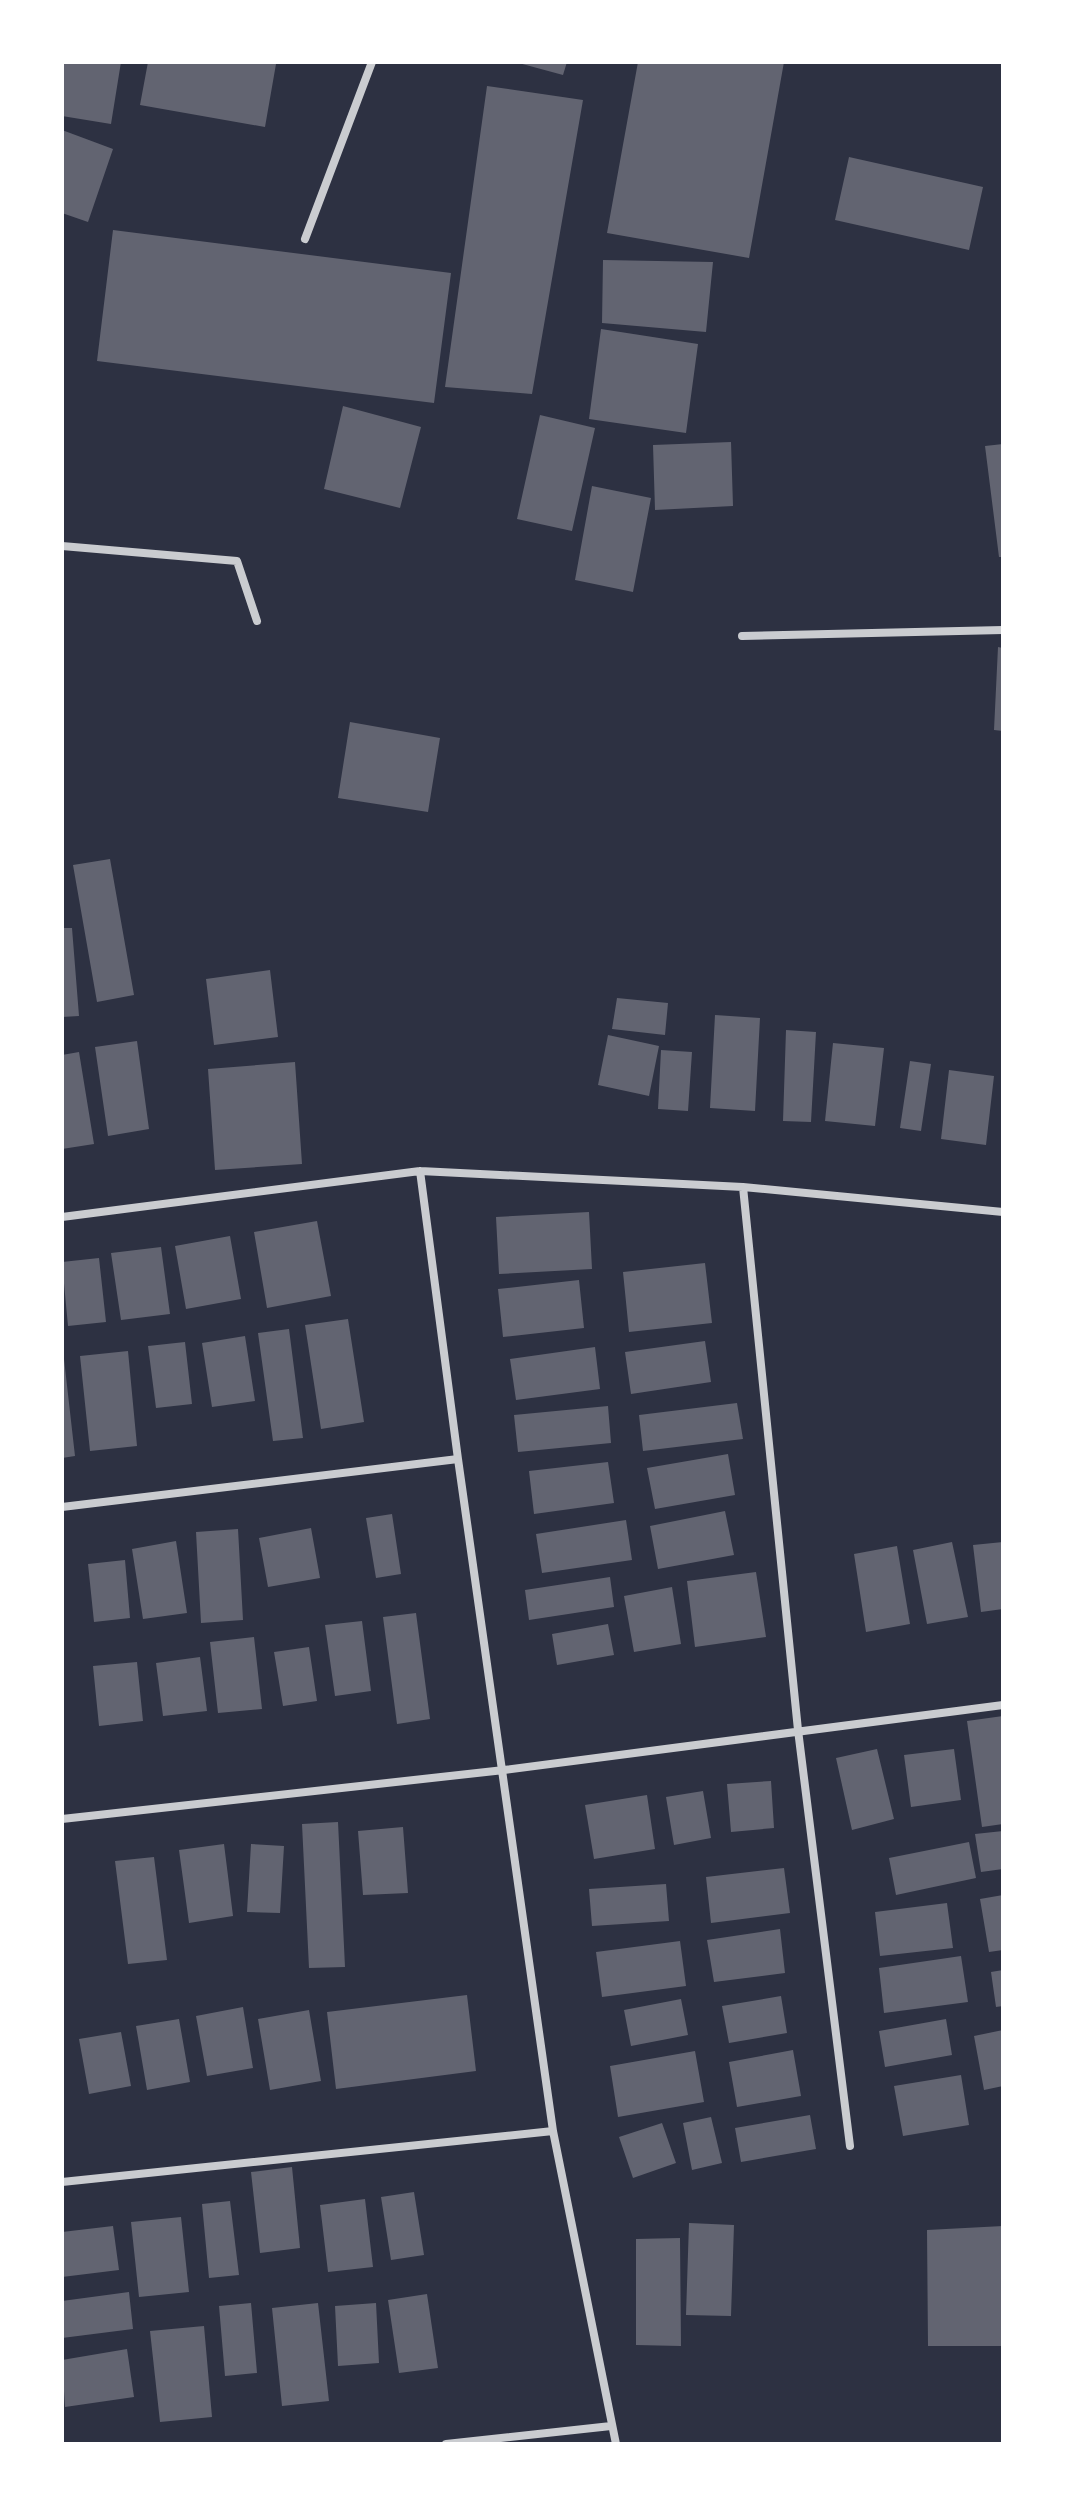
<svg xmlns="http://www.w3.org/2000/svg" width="1065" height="2506" font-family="Jost,sans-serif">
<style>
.building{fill:#626471}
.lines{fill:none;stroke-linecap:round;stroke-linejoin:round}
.minor{stroke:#caccd0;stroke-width:8}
</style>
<rect width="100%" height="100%" fill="#2d3142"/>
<path class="building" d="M 62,62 L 121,62 L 111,124 L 62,116 Z
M 148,62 L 276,64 L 265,127 L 140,105 Z
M 515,62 L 567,62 L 563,75 Z
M 638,62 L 784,62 L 749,258 L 607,233 Z
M 487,86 L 583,100 L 532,394 L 445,387 Z
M 62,130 L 113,149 L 88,222 L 62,213 Z
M 849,157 L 983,187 L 969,250 L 835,220 Z
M 113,230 L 451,273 L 434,403 L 97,361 Z
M 603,260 L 713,262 L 706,332 L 602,323 Z
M 601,329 L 698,344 L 686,433 L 589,419 Z
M 343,406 L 421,427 L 400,508 L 324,489 Z
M 540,415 L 595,428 L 572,531 L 517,519 Z
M 731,442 L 733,506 L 655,510 L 653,445 Z
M 1003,444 L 1003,557 L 999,557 L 985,446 Z
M 592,486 L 651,498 L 633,592 L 575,580 Z
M 998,647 L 1003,648 L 1003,731 L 994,730 Z
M 350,722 L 440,738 L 428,812 L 338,798 Z
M 110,859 L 134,995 L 97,1002 L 73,865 Z
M 62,928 L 72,928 L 79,1016 L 62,1017 Z
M 270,970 L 278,1037 L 214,1045 L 206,979 Z
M 617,998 L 668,1003 L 665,1035 L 612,1029 Z
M 715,1015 L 760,1018 L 755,1111 L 710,1108 Z
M 786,1030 L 816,1032 L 811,1122 L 783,1121 Z
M 608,1035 L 659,1046 L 649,1096 L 598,1085 Z
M 137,1041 L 149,1129 L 108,1136 L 95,1047 Z
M 833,1043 L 884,1048 L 875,1126 L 825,1121 Z
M 661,1050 L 692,1052 L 688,1111 L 658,1109 Z
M 79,1052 L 94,1144 L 62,1149 L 62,1055 Z
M 910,1061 L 931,1064 L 921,1131 L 900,1128 Z
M 295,1062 L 302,1164 L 215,1170 L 208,1069 Z
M 949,1070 L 994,1076 L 986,1145 L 941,1139 Z
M 589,1212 L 592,1269 L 499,1274 L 496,1217 Z
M 317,1221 L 331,1296 L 267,1308 L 254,1232 Z
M 230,1236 L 241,1299 L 186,1309 L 175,1246 Z
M 161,1247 L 170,1314 L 121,1320 L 111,1253 Z
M 99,1258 L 106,1322 L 68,1326 L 62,1262 Z
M 705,1263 L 712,1323 L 629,1332 L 623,1272 Z
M 579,1280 L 584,1328 L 503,1337 L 498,1289 Z
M 348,1319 L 364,1422 L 321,1429 L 305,1325 Z
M 289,1329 L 303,1438 L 273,1441 L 258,1333 Z
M 245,1336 L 255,1401 L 212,1407 L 202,1343 Z
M 705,1341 L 711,1382 L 631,1394 L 625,1352 Z
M 185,1342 L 192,1404 L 156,1408 L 148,1346 Z
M 595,1347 L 600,1389 L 516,1400 L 510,1359 Z
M 128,1351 L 137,1446 L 90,1451 L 80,1356 Z
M 62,1359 L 64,1359 L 75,1456 L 62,1458 Z
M 737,1403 L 743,1439 L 643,1451 L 639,1415 Z
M 608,1406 L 611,1443 L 518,1452 L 514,1415 Z
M 728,1454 L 735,1495 L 655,1509 L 647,1468 Z
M 608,1462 L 614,1503 L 534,1514 L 529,1471 Z
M 725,1511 L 734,1555 L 658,1569 L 650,1526 Z
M 392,1514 L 401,1574 L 376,1578 L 366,1518 Z
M 626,1520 L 632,1560 L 542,1573 L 536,1534 Z
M 311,1528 L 320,1578 L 268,1587 L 259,1538 Z
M 238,1529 L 243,1620 L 201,1623 L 196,1532 Z
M 176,1541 L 187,1613 L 143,1619 L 132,1549 Z
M 952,1542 L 968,1617 L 927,1624 L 913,1550 Z
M 1003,1542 L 1003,1609 L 981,1612 L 973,1545 Z
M 897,1546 L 910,1624 L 866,1632 L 854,1554 Z
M 125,1560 L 130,1618 L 94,1622 L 88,1564 Z
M 756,1572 L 766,1637 L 695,1647 L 687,1581 Z
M 610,1577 L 614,1607 L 529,1620 L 525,1590 Z
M 672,1587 L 681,1644 L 634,1652 L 624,1596 Z
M 416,1613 L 430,1719 L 397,1724 L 383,1617 Z
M 362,1621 L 371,1691 L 335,1696 L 325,1625 Z
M 608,1624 L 614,1655 L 557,1665 L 552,1634 Z
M 254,1637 L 262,1709 L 218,1713 L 210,1642 Z
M 309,1647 L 317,1701 L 283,1706 L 274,1652 Z
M 200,1657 L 207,1711 L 163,1716 L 156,1663 Z
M 137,1662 L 143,1721 L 99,1726 L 93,1666 Z
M 1003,1716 L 1003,1824 L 982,1827 L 967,1721 Z
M 877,1749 L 894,1819 L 852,1830 L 836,1758 Z
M 954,1749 L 961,1800 L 911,1807 L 904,1755 Z
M 771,1781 L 774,1828 L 731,1832 L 727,1784 Z
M 703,1791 L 711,1838 L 674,1845 L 666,1797 Z
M 647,1795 L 655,1849 L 594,1859 L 585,1805 Z
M 338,1822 L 345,1967 L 309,1968 L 302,1824 Z
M 403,1827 L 408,1893 L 363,1895 L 358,1831 Z
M 1003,1831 L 1003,1869 L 981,1872 L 975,1834 Z
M 969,1842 L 976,1878 L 896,1895 L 889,1858 Z
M 224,1844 L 233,1916 L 189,1923 L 179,1850 Z
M 251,1844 L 284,1846 L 280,1913 L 247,1912 Z
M 154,1857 L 167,1960 L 128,1964 L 115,1861 Z
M 784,1868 L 790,1913 L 711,1923 L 706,1877 Z
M 666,1884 L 669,1921 L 592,1926 L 589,1889 Z
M 1003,1895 L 1003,1950 L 989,1952 L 980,1899 Z
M 947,1903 L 953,1948 L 880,1956 L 875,1912 Z
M 780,1929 L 785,1973 L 714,1982 L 707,1940 Z
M 680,1941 L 686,1986 L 602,1997 L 596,1952 Z
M 961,1956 L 968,2002 L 884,2013 L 879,1968 Z
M 1003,1970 L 1003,2006 L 996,2007 L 991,1972 Z
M 467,1995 L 476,2071 L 336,2089 L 327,2012 Z
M 781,1996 L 787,2033 L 729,2043 L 722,2006 Z
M 681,1999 L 688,2035 L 631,2046 L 624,2010 Z
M 243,2007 L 253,2068 L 207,2076 L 196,2016 Z
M 309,2010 L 321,2081 L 270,2090 L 258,2019 Z
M 179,2019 L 190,2082 L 147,2090 L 136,2026 Z
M 946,2019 L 952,2055 L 885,2067 L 879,2031 Z
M 1003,2030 L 1003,2086 L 984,2090 L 974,2036 Z
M 121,2032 L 131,2086 L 89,2094 L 79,2039 Z
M 793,2050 L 801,2096 L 737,2107 L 729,2062 Z
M 695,2051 L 704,2102 L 618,2117 L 610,2066 Z
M 961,2075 L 969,2125 L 903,2136 L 894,2086 Z
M 810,2115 L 816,2149 L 741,2162 L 735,2128 Z
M 711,2117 L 722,2163 L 692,2170 L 683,2123 Z
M 662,2123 L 676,2163 L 633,2178 L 619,2137 Z
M 292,2167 L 300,2248 L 260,2253 L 251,2172 Z
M 414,2192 L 424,2255 L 391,2260 L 381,2197 Z
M 365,2199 L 373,2267 L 328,2272 L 320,2205 Z
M 230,2201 L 239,2275 L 209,2278 L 202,2204 Z
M 181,2217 L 189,2292 L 139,2297 L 131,2222 Z
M 689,2223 L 734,2225 L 731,2316 L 686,2315 Z
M 113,2226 L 119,2270 L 62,2277 L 62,2232 Z
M 1003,2226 L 1003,2346 L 928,2346 L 927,2230 Z
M 680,2238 L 681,2346 L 636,2345 L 636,2239 Z
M 129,2292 L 133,2329 L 62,2338 L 62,2301 Z
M 427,2294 L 438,2368 L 399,2373 L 388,2300 Z
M 251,2303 L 257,2373 L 225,2376 L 219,2306 Z
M 318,2303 L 329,2401 L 282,2406 L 272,2308 Z
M 376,2303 L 379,2363 L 338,2366 L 335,2306 Z
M 204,2326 L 212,2417 L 160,2422 L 150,2331 Z
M 127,2349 L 134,2397 L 65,2407 L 62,2360 Z"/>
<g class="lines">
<path class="minor" d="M 305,239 L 372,62
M 62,546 L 237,561 L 257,621
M 742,636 L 1003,630
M 420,1171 L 458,1459 L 553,2131 L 616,2444
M 743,1187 L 798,1730 L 850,2146
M 62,1217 L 420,1171 L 743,1187 L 1003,1212
M 62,1507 L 458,1459
M 62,1819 L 504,1770 L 1003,1705
M 62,2182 L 553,2131
M 446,2444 L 611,2426"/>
</g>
<rect width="1065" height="2506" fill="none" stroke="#ffffff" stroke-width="128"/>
</svg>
